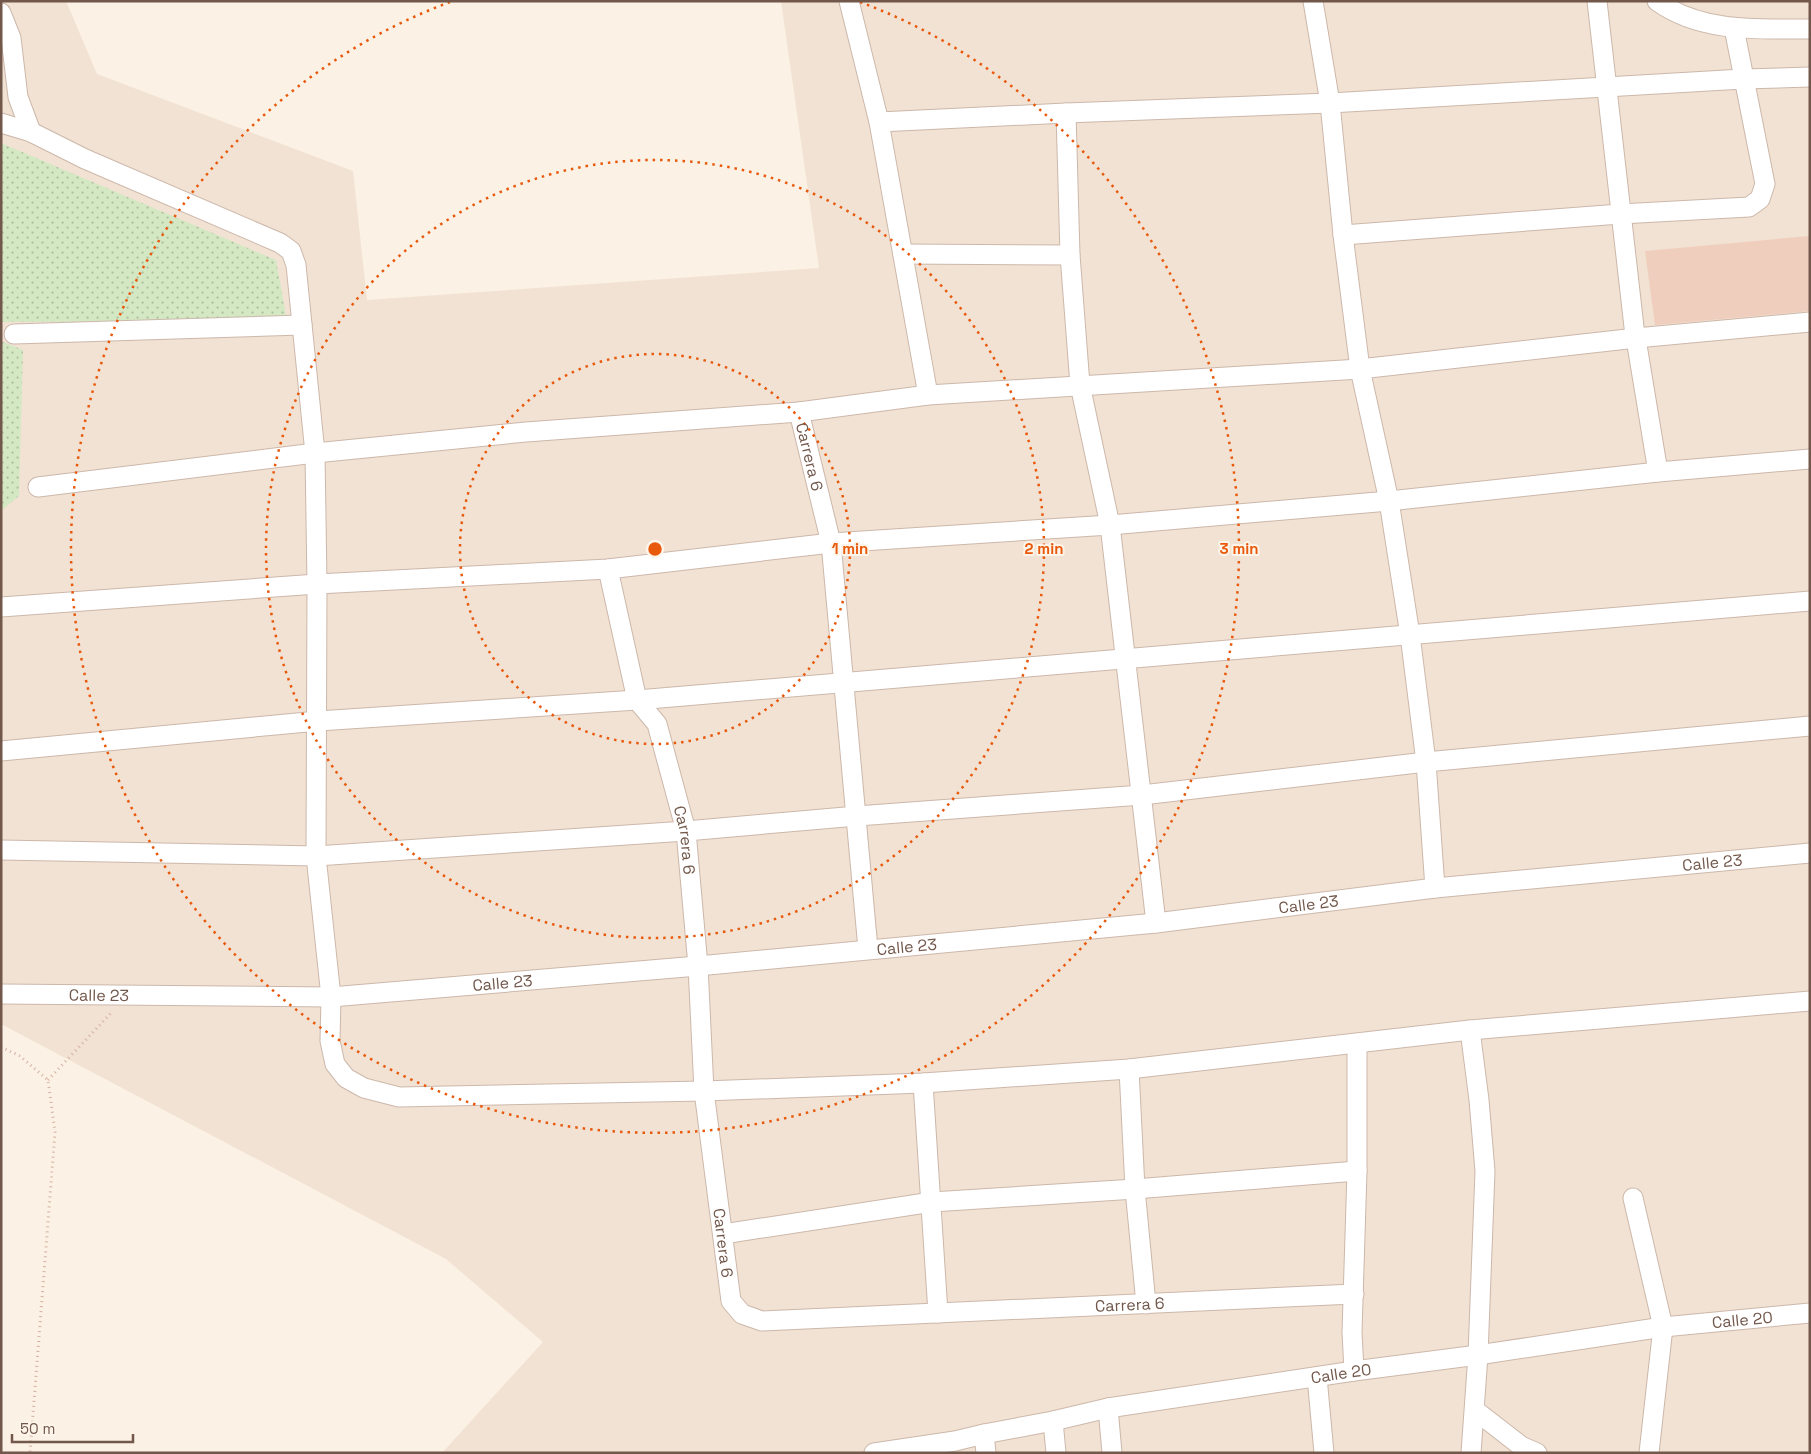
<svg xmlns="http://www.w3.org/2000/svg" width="1811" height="1454" font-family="'Space Grotesk',sans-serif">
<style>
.residential{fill:#f2e2d3}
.grass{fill:url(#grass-dots)}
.building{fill:#efcebd}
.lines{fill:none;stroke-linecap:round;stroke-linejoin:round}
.minor-casing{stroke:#ccb8ab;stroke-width:21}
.path{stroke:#d3b1a0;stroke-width:3;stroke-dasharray:1 4;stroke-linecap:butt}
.minor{stroke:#fff;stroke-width:19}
.ring{fill:none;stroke:#e8590c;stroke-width:2.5;stroke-dasharray:2.5 5}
.labels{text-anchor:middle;stroke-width:4;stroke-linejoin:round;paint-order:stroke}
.street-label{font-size:16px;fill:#72574b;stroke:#fef5ea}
.centre{fill:#e8590c;stroke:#fef5ea;stroke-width:2.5}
.ring-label{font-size:15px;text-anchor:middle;font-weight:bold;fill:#e8590c;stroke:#fef5ea;stroke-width:4;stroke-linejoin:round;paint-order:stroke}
</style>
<defs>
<pattern id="grass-dots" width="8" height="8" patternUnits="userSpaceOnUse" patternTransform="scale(1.25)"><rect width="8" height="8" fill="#d4e8c3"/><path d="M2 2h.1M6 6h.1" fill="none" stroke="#b0bfa0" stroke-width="1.8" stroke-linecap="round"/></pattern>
</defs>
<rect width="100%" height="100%" fill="#fbf1e4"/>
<path class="residential" d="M 1,1 L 66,1 L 97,74 L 353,171 L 367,300 L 819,268 L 781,1 L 1810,1 L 1810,1453 L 442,1453 L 543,1342 L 446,1259 L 1,1024 Z"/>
<path class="grass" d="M 1,143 L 276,260 L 287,321 L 1,322 Z
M 1,341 L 23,350 L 19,496 L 1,511 Z"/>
<path class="building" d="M 1809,236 L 1810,311 L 1655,325 L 1645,251 Z"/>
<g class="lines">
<g class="minor-casing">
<g id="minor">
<path d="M 849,1 L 879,122 L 928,395"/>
<path d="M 1313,1 L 1330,103 L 1343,235 L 1360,369 L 1389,501 L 1410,635 L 1426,762 L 1435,888"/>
<path d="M 1597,1 L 1634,327 L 1658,472"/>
<path d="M 1657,1 C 1701,33 1759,29 1810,29"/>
<path d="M 1,13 L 11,38 L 18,97 L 31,132"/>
<path d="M 1066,113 L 1070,255 L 1080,385 L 1110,525 L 1156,923"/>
<path d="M 879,122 L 1066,113 L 1330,103 L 1743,79 L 1810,77"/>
<path d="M 1,123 L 31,132 L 85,159 L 280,243 L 291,251 L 296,265 L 315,453 L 317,584 L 316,856 L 331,997 L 330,1041 L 335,1064 L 346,1078 L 364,1088 L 399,1097 L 704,1091 L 923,1083 L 1129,1069 L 1470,1030 L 1810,1001"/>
<path d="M 1343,235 L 1620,214 L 1749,207 L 1760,199 L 1765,184 L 1734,28"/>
<path d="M 903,254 L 1070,255"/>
<path d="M 14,334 L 302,325"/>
<path id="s1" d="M 799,412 L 831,543 L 868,949"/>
<path d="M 38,487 L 315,453 L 526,432 L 799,412 L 928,395 L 1360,369 L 1636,338 L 1810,322"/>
<path id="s2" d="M 608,569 L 637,700 L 657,724 L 686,831 L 698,966 L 704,1091 L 731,1301 L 742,1314 L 762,1321 L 1354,1294"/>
<path d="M 1,607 L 317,584 L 608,569 L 831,543 L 1110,525 L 1389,501 L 1658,472 L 1810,459"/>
<path d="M 1,751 L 318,721 L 637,700 L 1810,601"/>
<path d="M 1,850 L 316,856 L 686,831 L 857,816 L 1142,795 L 1426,762 L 1810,726"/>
<path id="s3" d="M 1,994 L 331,997 L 698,966 L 1156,923 L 1435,888 L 1810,853"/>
<path d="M 1470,1030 L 1479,1100 L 1485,1171 L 1478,1355 L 1471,1453"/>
<path d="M 1129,1069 L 1135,1189 L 1146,1304"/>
<path d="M 923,1083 L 938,1313"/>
<path d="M 1633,1198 L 1663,1327 L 1649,1453"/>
<path d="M 723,1234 L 932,1202 L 1135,1189 L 1357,1171"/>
<path d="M 1354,1371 L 1352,1332 L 1357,1171 L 1357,1044"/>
<path d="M 1317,1377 L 1324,1453"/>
<path d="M 1108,1408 L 1112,1453"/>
<path d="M 1476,1411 L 1521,1446 L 1537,1453"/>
<path d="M 1053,1421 L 1056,1453"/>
<path d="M 984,1434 L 986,1453"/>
<path id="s4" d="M 874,1453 L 955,1441 L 984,1434 L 1053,1421 L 1108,1408 L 1354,1371 L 1478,1355 L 1663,1327 L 1810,1313"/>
</g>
</g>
<path class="path" d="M 1,1047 L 20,1056 L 48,1080 L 55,1132 L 30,1453
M 48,1080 L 112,1012"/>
<use href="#minor" class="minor"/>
</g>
<g class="ring">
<circle cx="655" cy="549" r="195"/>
<circle cx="655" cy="549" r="389"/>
<path d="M860 2A584 584 0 1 1 450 2"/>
</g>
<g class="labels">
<g class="street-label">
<text dy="6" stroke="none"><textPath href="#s1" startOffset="46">Carrera 6</textPath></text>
<text dy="6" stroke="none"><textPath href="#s2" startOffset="285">Carrera 6</textPath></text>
<text dy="6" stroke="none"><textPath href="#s3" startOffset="1718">Calle 23</textPath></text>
<text dy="6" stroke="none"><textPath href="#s3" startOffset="1312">Calle 23</textPath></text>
<text dy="6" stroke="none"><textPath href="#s3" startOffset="908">Calle 23</textPath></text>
<text dy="6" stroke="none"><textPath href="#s3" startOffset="502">Calle 23</textPath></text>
<text dy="6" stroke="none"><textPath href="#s3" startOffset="98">Calle 23</textPath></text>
<text dy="6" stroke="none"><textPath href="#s2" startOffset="690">Carrera 6</textPath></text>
<text dy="6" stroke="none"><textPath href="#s2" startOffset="1155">Carrera 6</textPath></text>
<text dy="6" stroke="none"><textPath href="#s4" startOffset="879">Calle 20</textPath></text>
<text dy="6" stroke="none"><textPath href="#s4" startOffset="474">Calle 20</textPath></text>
</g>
</g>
<circle cx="655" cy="549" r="8" class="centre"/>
<g class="ring-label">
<text x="850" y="554">1 min</text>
<text x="1044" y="554">2 min</text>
<text x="1239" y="554">3 min</text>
</g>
<rect width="1811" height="1454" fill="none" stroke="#72574b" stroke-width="5"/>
<path d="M12 1434v8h121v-8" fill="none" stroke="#72574b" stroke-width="2.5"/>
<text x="20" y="1434" font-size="15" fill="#72574b" stroke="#fef5ea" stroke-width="4" paint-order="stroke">50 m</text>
</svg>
